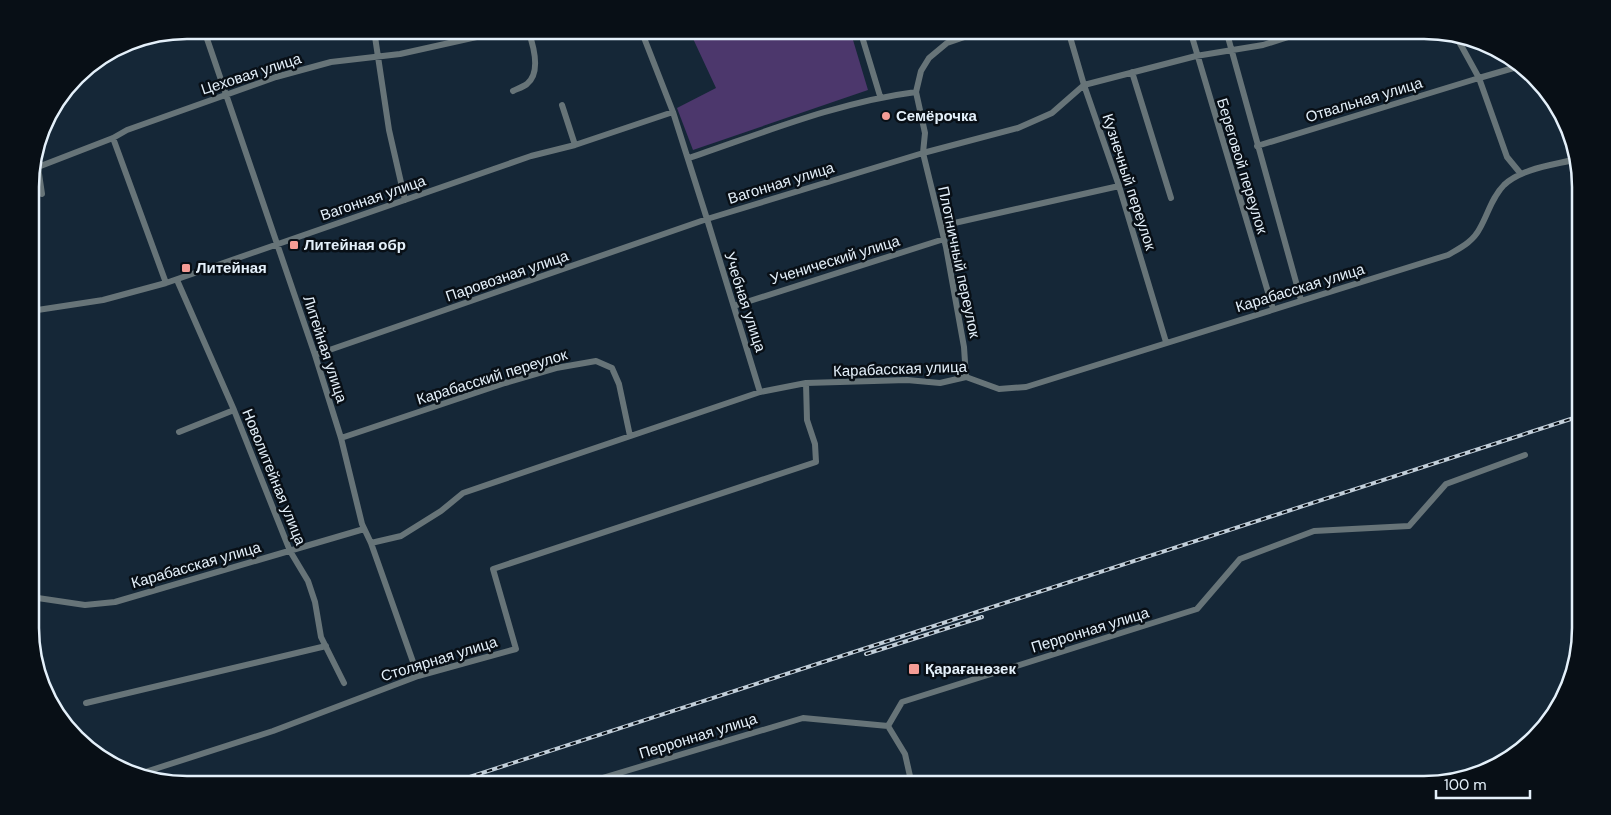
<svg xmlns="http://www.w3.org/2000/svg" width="1611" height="815" font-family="'DM Sans',sans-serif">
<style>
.green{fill:#4c376c}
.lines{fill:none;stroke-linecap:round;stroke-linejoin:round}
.minor{stroke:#677478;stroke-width:6}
.rail-casing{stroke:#c1ced9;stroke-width:4}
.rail{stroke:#080f16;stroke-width:2;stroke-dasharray:5.5;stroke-linecap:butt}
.poi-dot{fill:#f59c95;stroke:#080f16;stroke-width:2}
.labels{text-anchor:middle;stroke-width:5;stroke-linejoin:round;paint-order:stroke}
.street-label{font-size:15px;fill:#e4f0fa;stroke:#080f16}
.poi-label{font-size:15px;font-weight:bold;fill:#e4f0fa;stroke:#080f16;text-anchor:start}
.rim{fill:none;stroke:#e4f0fa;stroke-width:2.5}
</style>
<rect width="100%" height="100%" fill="#152737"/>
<path class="green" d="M 689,30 L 813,30 L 814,33 L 850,30 L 868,90 L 693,150 L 677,108 L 716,88 Z"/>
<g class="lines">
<path class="minor" d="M 204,30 L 315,355 L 341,438 L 362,524 L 371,543 L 418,676
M 374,30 L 389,130 L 405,200
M 641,30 L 673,112
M 860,30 L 880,96
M 1068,30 L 1084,85 L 1119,186 L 1166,342
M 1190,30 L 1273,309
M 1226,30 L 1301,300
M 1517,67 L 1479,78 L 1507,157 L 1521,174
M 1132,72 L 1171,198
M 513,91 C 517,89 523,87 527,84 C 542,72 533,44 528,30
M 562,105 L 575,145
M 113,138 L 166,283
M 1257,146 L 1479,78 L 1457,38
M 689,158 C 763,133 838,102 916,92
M 42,194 L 38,167 L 113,138 L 127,130 L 276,77 L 331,62 L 400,54 L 508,30
M 941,226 L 1119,186
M 177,280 L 234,410 L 290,551 L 308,581 L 315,602 L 321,637 L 344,683
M 734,306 L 944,239
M 31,311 L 103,300 L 166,283 L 531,156 L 575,145 L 673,112 L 707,219 L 923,153 L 1018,128 L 1052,113 L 1084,85 L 1196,56 L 1263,45 L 1310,30
M 315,355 L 707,219 L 760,392
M 966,377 L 964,347 L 946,247 L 923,153 L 925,133 L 916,92 L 921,71 L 929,58 L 947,43 L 985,30
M 179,432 L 234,410
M 341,438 L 505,383 L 556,368 L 596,361 L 612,368 L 619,384 L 630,436
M 371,543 L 401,536 L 441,511 L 463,493 L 760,392 L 806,383 L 907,380 L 940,383 L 966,377 L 999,389 L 1026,387 L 1448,255 C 1460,248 1473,242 1480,228 C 1488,214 1492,197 1504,185 C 1522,168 1554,165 1577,159
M 31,597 L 85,605 L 115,602 L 364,529
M 86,703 L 326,646
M 888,726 L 902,702 L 1197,609 L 1240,559 L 1314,531 L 1409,526 L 1446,484 L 1525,455
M 888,726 L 905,754 L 912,785
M 139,774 L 273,731 L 418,676 L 516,649 L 493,569 L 816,462 L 815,444 L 807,420 L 806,383
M 579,785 L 803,718 L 888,726"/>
<g class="rail-casing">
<path id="rail" d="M 866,654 L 982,617
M 445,785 L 1580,416"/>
</g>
<use href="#rail" class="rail"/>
</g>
<g class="poi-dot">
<circle cx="886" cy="116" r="5"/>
<rect x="289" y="240" width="10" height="10" rx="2.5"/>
<rect x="181" y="263" width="10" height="10" rx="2.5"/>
<rect x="908" y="663" width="12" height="12" rx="2.5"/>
</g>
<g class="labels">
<g class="street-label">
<text transform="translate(251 74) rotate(-18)" y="5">Цеховая улица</text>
<text transform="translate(1364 100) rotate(-17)" y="5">Отвальная улица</text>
<text transform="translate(1242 166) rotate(73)" y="5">Береговой переулок</text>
<text transform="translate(1129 182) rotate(72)" y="5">Кузнечный переулок</text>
<text transform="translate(781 183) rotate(-17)" y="5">Вагонная улица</text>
<text transform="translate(373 198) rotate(-19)" y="5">Вагонная улица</text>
<text transform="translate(835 260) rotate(-17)" y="5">Ученический улица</text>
<text transform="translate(959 262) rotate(78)" y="5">Плотничный переулок</text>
<text transform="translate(507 276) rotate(-19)" y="5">Паровозная улица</text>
<text transform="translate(1300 288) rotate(-17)" y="5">Карабасская улица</text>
<text transform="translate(745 302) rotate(72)" y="5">Учебная улица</text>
<text transform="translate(325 349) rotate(72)" y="5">Литейная улица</text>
<text transform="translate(900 369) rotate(-2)" y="5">Карабасская улица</text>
<text transform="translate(492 377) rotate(-17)" y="5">Карабасский переулок</text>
<text transform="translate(274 477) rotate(68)" y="5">Новолитейная улица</text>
<text transform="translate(196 565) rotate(-16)" y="5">Карабасская улица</text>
<text transform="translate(1090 630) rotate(-17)" y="5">Перронная улица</text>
<text transform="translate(439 659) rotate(-17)" y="5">Столярная улица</text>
<text transform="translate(698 736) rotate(-17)" y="5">Перронная улица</text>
</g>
<g class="poi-label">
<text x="896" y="121">Семёрочка</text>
<text x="304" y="250">Литейная обр</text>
<text x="196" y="273">Литейная</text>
<text x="925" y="674">Қарағанөзек</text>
</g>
</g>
<path d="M0 0H1611V815H0ZM187 39H1424A148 148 0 0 1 1572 187V628A148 148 0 0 1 1424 776H187A148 148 0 0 1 39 628V187A148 148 0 0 1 187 39Z" fill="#080f16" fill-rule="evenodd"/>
<path class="rim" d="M187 39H1424A148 148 0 0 1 1572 187V628A148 148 0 0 1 1424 776H187A148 148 0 0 1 39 628V187A148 148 0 0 1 187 39Z"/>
<path d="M1436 790v8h94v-8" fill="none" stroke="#e4f0fa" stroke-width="2.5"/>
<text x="1444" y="790" font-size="15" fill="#e4f0fa" stroke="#080f16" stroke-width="4" paint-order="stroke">100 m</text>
</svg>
